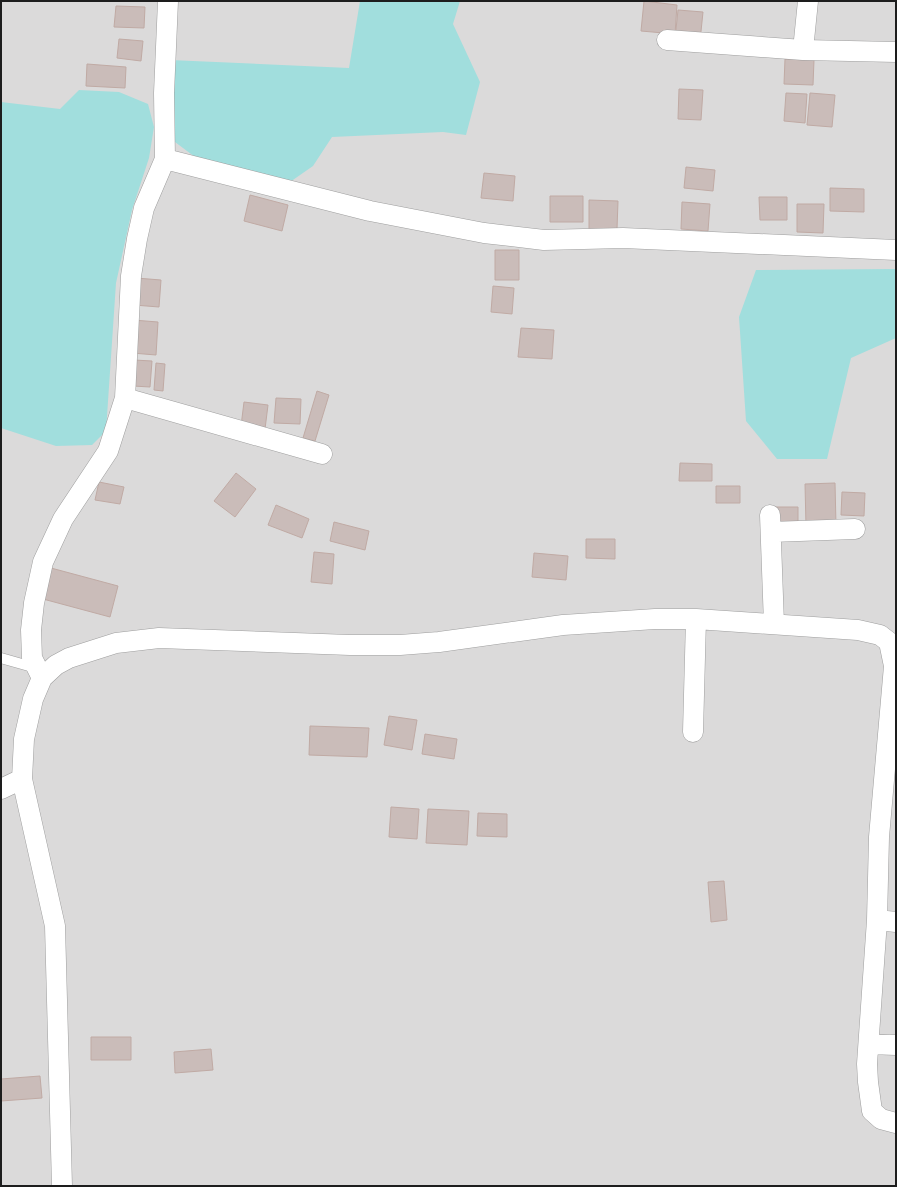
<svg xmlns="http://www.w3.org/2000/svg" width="897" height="1187" font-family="'Archivo Narrow',sans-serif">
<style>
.residential{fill:#dbdada}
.water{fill:#a1dedd}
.building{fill:#cabcb9;stroke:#c0aaa4}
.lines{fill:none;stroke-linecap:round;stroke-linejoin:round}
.service-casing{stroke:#9e9e9e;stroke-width:11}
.minor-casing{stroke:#9e9e9e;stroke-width:21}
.service{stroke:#fff;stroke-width:10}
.minor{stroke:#fff;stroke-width:20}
</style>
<rect width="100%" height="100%" fill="#efe8e2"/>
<path class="residential" d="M 1,1 L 896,1 L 896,1186 L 1,1186 Z"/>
<path class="water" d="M 360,1 L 460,1 L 453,24 L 480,82 L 466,135 L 443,132 L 332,137 L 313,166 L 290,182 L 195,157 L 175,142 L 162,94 L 170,60 L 349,68 Z
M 79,90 L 119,92 L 148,104 L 154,127 L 149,158 L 132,210 L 116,283 L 106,431 L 92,445 L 56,446 L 1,428 L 1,102 L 60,109 Z
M 896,269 L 896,338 L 851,358 L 827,459 L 777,459 L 746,421 L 739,317 L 756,270 Z"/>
<path class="building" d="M 644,1 L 677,5 L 675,34 L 641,31 Z
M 116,6 L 145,7 L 144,28 L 114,27 Z
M 678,10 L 703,12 L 700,41 L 675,39 Z
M 119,39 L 143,41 L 141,61 L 117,58 Z
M 785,59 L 814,60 L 813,85 L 784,84 Z
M 87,64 L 126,67 L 125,88 L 86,86 Z
M 679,89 L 703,90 L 701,120 L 678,119 Z
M 786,93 L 807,94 L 805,123 L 784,121 Z
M 810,93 L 835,95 L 832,127 L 807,125 Z
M 686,167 L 715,170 L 713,191 L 684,188 Z
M 484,173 L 515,176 L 513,201 L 481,198 Z
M 830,188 L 864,189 L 864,212 L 830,211 Z
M 250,195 L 288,205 L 282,231 L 244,221 Z
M 550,196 L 583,196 L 583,222 L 550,222 Z
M 759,197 L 787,197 L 787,220 L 760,220 Z
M 589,200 L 618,201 L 617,229 L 589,229 Z
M 682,202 L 710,204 L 708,231 L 681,229 Z
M 797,204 L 824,204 L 823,233 L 797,232 Z
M 495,250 L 519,250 L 519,280 L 495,280 Z
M 136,278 L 161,280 L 159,307 L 134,305 Z
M 493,286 L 514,288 L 512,314 L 491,312 Z
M 133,320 L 158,322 L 156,355 L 132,353 Z
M 521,328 L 554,330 L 552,359 L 518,357 Z
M 134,360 L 152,361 L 150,387 L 133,386 Z
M 156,363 L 165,364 L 163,391 L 154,390 Z
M 317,391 L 329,395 L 315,441 L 303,438 Z
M 276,398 L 301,399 L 300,424 L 274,423 Z
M 244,402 L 268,405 L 265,429 L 241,426 Z
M 680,463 L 712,464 L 712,481 L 679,481 Z
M 236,473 L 256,489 L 235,517 L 214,501 Z
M 99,482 L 124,487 L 120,504 L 95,500 Z
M 835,483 L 836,525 L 806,526 L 805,484 Z
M 716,486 L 740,486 L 740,503 L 716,503 Z
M 842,492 L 865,493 L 864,516 L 841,515 Z
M 276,505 L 309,519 L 302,538 L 268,525 Z
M 774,507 L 798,507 L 798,526 L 774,526 Z
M 334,522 L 369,531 L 365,550 L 330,541 Z
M 586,539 L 615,539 L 615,559 L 586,558 Z
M 314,552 L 334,554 L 332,584 L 311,582 Z
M 534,553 L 568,556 L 566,580 L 532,577 Z
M 51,568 L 118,586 L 110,617 L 43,599 Z
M 389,716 L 417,720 L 412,750 L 384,745 Z
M 310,726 L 369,728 L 367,757 L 309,755 Z
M 425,734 L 457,739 L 454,759 L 422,754 Z
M 391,807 L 419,809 L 417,839 L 389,837 Z
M 428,809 L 469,811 L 467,845 L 426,843 Z
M 478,813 L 507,814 L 507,837 L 477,836 Z
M 724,881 L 727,920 L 711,922 L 708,882 Z
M 91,1037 L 131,1037 L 131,1060 L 91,1060 Z
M 211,1049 L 213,1070 L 175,1073 L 174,1052 Z
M 40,1076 L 42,1098 L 1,1101 L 1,1079 Z"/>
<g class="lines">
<g class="service-casing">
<path id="service" d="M 1,658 L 36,668"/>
</g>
<g class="minor-casing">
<path id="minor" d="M 667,40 L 803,50 L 896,52
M 803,50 L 808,1
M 165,159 L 370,211 L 484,233 L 544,240 L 623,238 L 896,250
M 125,398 L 322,454
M 770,515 L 774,624
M 771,532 L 855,529
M 42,678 L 32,658 L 31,630 L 34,603 L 43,562 L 63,519 L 108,451 L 125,398 L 131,276 L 137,239 L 144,208 L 165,159 L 164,93 L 168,1
M 693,732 L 696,619
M 1,789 L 22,779
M 877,920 L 896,922
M 869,1044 L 896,1045
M 62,1186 L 55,926 L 22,779 L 24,739 L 33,699 L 42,678 L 56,665 L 69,658 L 116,643 L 159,638 L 350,645 L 400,645 L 439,642 L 563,625 L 655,619 L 696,619 L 858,630 L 880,635 L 889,642 L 894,666 L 879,837 L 877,920 L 867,1064 L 868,1082 L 872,1111 L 881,1119 L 896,1123"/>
</g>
<use href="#service" class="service"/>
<use href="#minor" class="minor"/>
</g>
<rect width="897" height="1187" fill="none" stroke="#1d1d1d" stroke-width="4"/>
</svg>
